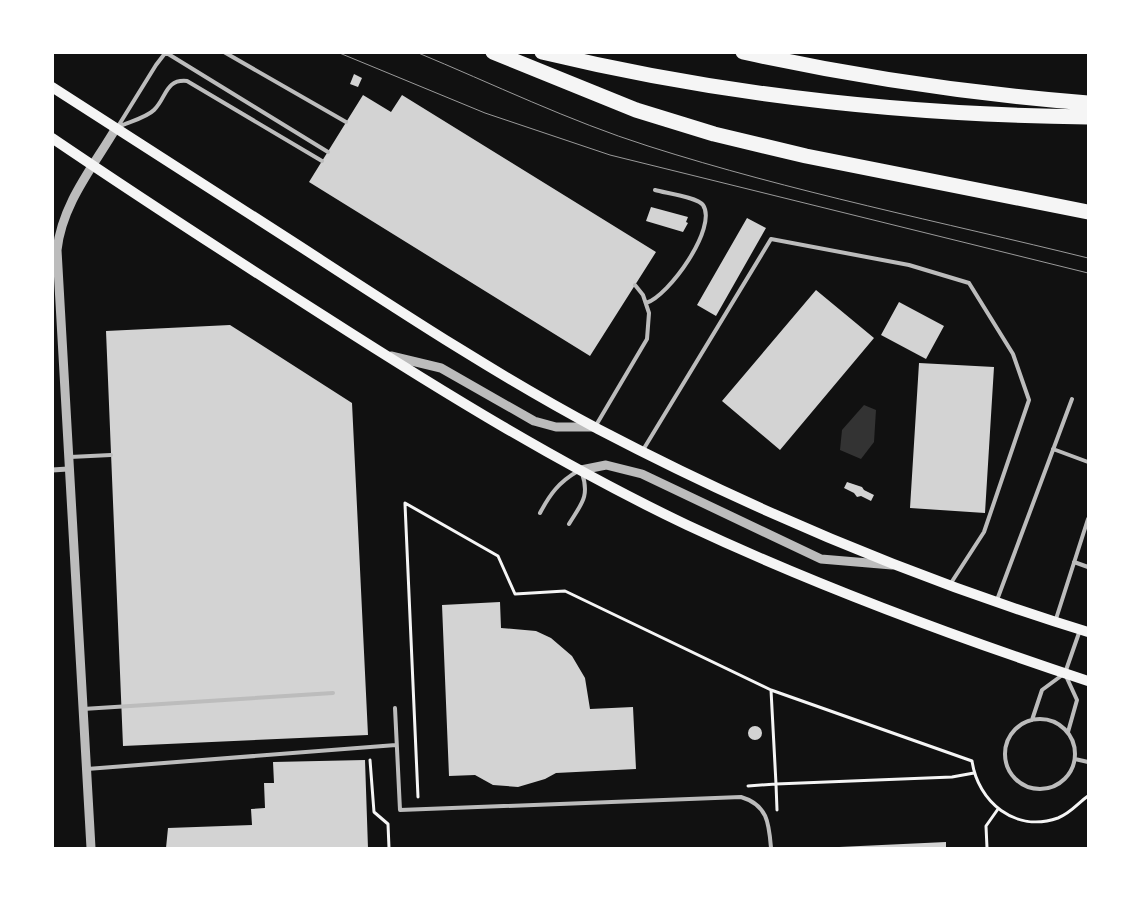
<svg xmlns="http://www.w3.org/2000/svg" width="1141" height="901" font-family="Lato,sans-serif">
<style>
.water{fill:#333}
.building{fill:#d3d3d3}
.lines{fill:none;stroke-linecap:round;stroke-linejoin:round}
.path{stroke:#f5f5f5;stroke-width:3}
.service{stroke:#bcbcbc;stroke-width:4}
.minor{stroke:#bcbcbc;stroke-width:5}
.tertiary{stroke:#bcbcbc;stroke-width:9}
.secondary{stroke:#f5f5f5;stroke-width:10}
.motorway{stroke:#f5f5f5;stroke-width:15}
.tram{stroke:#9a9a9a;stroke-width:1}
</style>
<rect width="100%" height="100%" fill="#111"/>
<path class="water" d="M 864,405 L 876,410 L 874,442 L 861,459 L 840,450 L 842,430 Z"/>
<path class="building" d="M 354,74 L 362,78 L 358,87 L 350,84 Z
M 363,95 L 391,112 L 402,95 L 656,252 L 590,356 L 309,182 Z
M 651,207 L 688,217 L 686,222 L 688,223 L 683,232 L 646,221 Z
M 747,218 L 766,228 L 716,316 L 697,305 Z
M 816,290 L 874,338 L 780,450 L 722,401 Z
M 899,302 L 944,326 L 926,359 L 881,335 Z
M 230,325 L 352,403 L 368,735 L 123,746 L 106,331 Z
M 919,363 L 994,367 L 985,513 L 910,508 Z
M 847,482 L 862,487 L 864,490 L 874,495 L 871,501 L 861,496 L 857,497 L 854,493 L 844,488 Z
M 500,602 L 501,628 L 536,631 L 551,638 L 572,656 L 585,678 L 590,709 L 633,707 L 636,769 L 556,773 L 545,779 L 518,787 L 493,785 L 475,775 L 449,776 L 442,605 Z
M748 733a7 7 0 1 1 14 0a7 7 0 1 1-14 0Z
M 365,760 L 368,848 L 166,848 L 168,828 L 252,825 L 251,809 L 265,808 L 264,783 L 274,783 L 273,762 Z
M 946,842 L 946,848 L 840,848 L 839,847 Z"/>
<g class="lines">
<path class="path" d="M 405,503 L 498,556 L 515,594 L 565,591 L 771,690 L 972,761 C 978,802 1015,833 1058,818 C 1071,813 1078,803 1088,796
M 405,504 L 418,797
M 370,760 L 374,812 L 388,824 L 389,848
M 748,786 L 776,784 L 771,690
M 777,810 L 776,784 L 952,777 L 974,773
M 987,848 L 986,826 L 998,809"/>
<path class="service" d="M 165,52 L 328,152
M 224,52 L 346,122
M 118,127 C 128,122 146,118 154,110 C 167,97 165,79 187,81 L 322,161
M 117,128 L 156,65 L 166,52
M 646,303 C 669,296 718,227 703,205 C 697,197 665,193 655,190
M 595,427 L 647,339 L 649,313 L 643,295 L 635,285
M 1053,449 L 1088,462
M 643,450 L 771,239 L 909,265 L 969,283 L 1013,354 L 1029,400 L 984,532 L 951,583
M 70,457 L 111,455
M 540,513 C 550,494 559,482 578,471
M 569,524 C 581,504 590,497 582,473
M 1074,562 L 1088,567
M 997,600 L 1072,399
M 1055,622 L 1088,519
M 1066,676 L 1077,700 L 1068,732
M 395,708 L 400,810 L 741,797 C 768,805 769,824 771,848
M 83,709 L 333,693
M1005 754a35 35 0 1 1 70 0a35 35 0 1 1-70 0Z
M 1032,720 L 1042,690 L 1065,673 L 1080,630
M 1075,759 L 1088,762
M 87,769 L 396,745"/>
<path class="minor" d="M 52,470 L 68,469"/>
<path class="tertiary" d="M 391,356 L 441,368 L 534,421 L 556,427 L 594,427
M 581,470 L 606,465 L 642,474 L 821,559 L 892,565
M 91,848 L 57,250 C 62,204 93,167 116,128"/>
<path class="secondary" d="M 52,87 C 135,141 218,194 301,247 C 398,310 495,374 598,429 C 755,511 919,580 1088,632
M 52,138 C 142,199 233,258 324,316 C 441,391 561,465 687,525 C 817,586 952,636 1088,681"/>
<path class="motorway" d="M 493,52 L 636,110 L 714,134 L 806,156 L 1088,212
M 542,52 C 720,95 906,115 1088,117
M 743,52 C 857,77 972,94 1088,103"/>
<path class="tram" d="M 337,52 L 485,113 L 610,155 L 1088,273
M 416,52 C 493,84 569,121 648,146 C 792,192 942,222 1088,258"/>
</g>
<rect width="1141" height="901" fill="none" stroke="#ffffff" stroke-width="108"/>
</svg>
